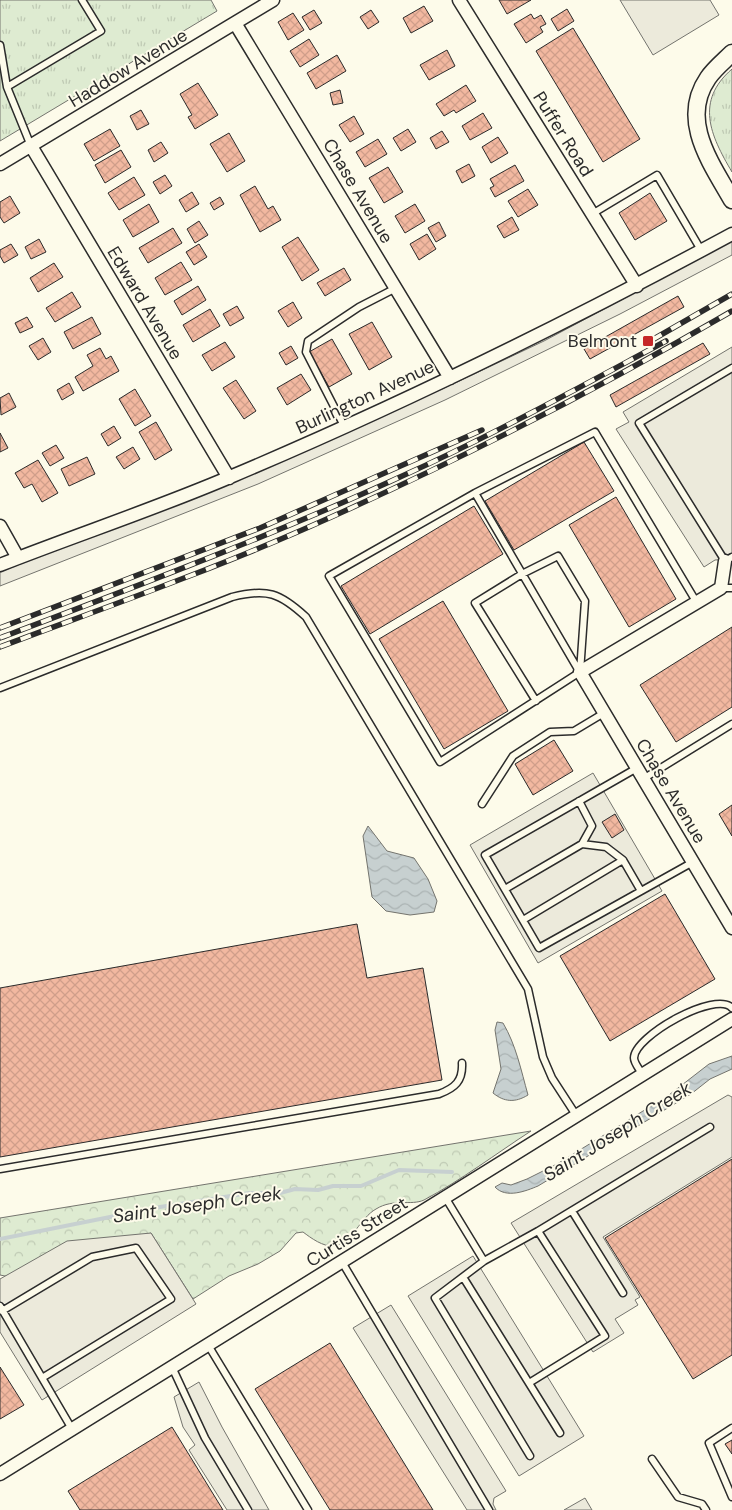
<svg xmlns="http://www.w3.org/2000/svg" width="732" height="1510" font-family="'DM Sans',sans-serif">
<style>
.grass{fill:url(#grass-tufts);stroke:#74746e}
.forest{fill:url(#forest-crowns);stroke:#74746e}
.parking{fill:#eceadb;stroke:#74746e}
.water{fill:url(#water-waves);stroke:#74746e}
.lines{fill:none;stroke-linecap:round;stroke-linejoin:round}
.stream{stroke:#c7d0d0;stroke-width:4}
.building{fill:url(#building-cross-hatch);stroke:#2b2b2b}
.lane-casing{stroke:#2b2b2b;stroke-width:9}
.street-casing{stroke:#2b2b2b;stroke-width:15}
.secondary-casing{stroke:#2b2b2b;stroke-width:19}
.lane{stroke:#fdfbea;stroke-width:6}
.street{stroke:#fdfbea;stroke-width:12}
.secondary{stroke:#fdfbea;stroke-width:16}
.rail-casing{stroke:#2b2b2b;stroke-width:5.5}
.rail{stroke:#fdfbea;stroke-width:4;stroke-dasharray:11;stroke-linecap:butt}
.poi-dot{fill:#c62828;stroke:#fdfbea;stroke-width:2}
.labels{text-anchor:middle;stroke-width:4;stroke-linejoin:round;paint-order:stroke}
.street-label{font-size:18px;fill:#2b2b2b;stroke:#fdfbea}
.poi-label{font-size:18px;fill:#2b2b2b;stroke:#fdfbea;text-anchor:end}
.water-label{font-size:19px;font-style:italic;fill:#2b2b2b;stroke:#fdfbea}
</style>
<defs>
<pattern id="grass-tufts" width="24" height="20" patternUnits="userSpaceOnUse" patternTransform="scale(1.25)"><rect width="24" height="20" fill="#deebd1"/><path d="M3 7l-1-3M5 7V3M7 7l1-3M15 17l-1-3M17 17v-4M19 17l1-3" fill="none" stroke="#bfcab4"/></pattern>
<pattern id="forest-crowns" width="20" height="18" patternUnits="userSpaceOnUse" patternTransform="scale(1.25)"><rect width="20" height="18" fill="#deebd1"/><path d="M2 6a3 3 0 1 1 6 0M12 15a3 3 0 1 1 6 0" fill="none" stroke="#bfcab4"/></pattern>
<pattern id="water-waves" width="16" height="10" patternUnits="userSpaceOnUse" patternTransform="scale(1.25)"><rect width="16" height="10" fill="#c7d0d0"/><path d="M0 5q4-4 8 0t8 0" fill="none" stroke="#abb3b3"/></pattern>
<pattern id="building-cross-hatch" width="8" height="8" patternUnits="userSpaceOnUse" patternTransform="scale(1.25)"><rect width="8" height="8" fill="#f2b8a0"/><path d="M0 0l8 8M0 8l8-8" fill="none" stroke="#d09e8a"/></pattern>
</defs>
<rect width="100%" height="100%" fill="#fdfbea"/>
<path class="grass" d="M 0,0 L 211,0 L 217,11 L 0,141 Z
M 732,69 L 732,172 C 710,135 695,101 732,69 Z"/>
<path class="forest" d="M 531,1131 C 497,1153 460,1181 424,1200 C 411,1206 394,1198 376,1209 C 360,1218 353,1242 334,1246 C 323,1247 311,1238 303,1232 L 296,1233 L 280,1251 L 258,1264 L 229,1276 L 193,1299 L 151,1233 L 5,1276 L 0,1275 L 0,1218 Z"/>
<path class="parking" d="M 620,0 L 710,0 L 719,15 L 653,55 Z
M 732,241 L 732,255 L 620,314 L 445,400 L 258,484 L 0,586 L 0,572 L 287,459 L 453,384 L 544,341 Z
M 732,347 L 732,559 L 715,560 L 704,567 L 616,429 L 629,422 L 623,412 Z
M 593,773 L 662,891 L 538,963 L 470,845 Z
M 728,1095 L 732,1097 L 732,1157 L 603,1237 L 640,1297 L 635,1300 L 638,1305 L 615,1319 L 624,1333 L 593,1352 L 511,1223 Z
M 151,1233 L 196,1304 L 42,1400 L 0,1332 L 0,1279 L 67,1241 Z
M 473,1256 L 584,1436 L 519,1476 L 408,1296 Z
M 391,1305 L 506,1491 L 494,1498 L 493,1504 L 496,1510 L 467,1510 L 353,1328 Z
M 199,1382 L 222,1427 L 269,1510 L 227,1510 L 189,1450 L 195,1445 L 183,1427 L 174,1397 Z
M 585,1498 L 592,1510 L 564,1510 Z"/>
<path class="water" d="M 368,826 L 387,851 L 414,858 L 428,879 L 437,901 L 434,912 L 410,915 L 386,911 L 372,897 L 363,836 Z
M 497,1022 L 503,1023 C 516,1045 521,1070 528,1095 C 515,1103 504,1102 493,1093 L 501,1069 L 495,1030 Z
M 732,1056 L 732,1069 L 710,1079 L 691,1094 L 538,1186 C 526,1191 506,1199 495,1187 L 502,1183 L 511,1185 L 527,1179 L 557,1164 L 669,1095 L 709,1064 Z"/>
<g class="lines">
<path class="stream" d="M 0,1239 L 160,1207 L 250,1193 L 280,1193 L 295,1189 L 318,1190 L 333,1186 L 361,1186 L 399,1170 L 452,1172"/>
</g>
<path class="building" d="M 499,0 L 531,0 L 507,14 Z
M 424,6 L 433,21 L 411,33 L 403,18 Z
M 567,9 L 574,21 L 558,31 L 551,19 Z
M 314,10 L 322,23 L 310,30 L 302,17 Z
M 371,10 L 379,22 L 368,29 L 360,17 Z
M 293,13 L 304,30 L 288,40 L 278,22 Z
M 531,14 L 534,19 L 541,15 L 546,24 L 540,27 L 543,32 L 526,43 L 514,24 Z
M 573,28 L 640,139 L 603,162 L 536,51 Z
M 309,39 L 319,55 L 300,67 L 290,51 Z
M 447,50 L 455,66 L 429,80 L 420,65 Z
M 337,55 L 346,71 L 316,89 L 307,73 Z
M 198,83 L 218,115 L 195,129 L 188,117 L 192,115 L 180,94 Z
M 466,85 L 476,101 L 456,113 L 454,110 L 444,116 L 436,104 Z
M 340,90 L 343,103 L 333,105 L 330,93 Z
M 141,110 L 149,124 L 137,130 L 130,116 Z
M 483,113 L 492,128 L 470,140 L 462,126 Z
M 354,116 L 364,134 L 350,142 L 339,125 Z
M 110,129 L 120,146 L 94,161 L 84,144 Z
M 408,129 L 416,142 L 401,151 L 393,138 Z
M 442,131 L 449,142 L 436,149 L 430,138 Z
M 229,133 L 245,161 L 227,172 L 210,144 Z
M 498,137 L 508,153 L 491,163 L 482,147 Z
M 378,139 L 387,154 L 365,167 L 356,152 Z
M 161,142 L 168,153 L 154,162 L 148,150 Z
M 121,150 L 131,167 L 105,183 L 95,165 Z
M 469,164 L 475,176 L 462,183 L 456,171 Z
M 515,165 L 524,181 L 495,197 L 490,188 L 494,186 L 490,179 Z
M 388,167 L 403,192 L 384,203 L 369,178 Z
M 165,175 L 172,186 L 160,194 L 153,182 Z
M 134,177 L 145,195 L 119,210 L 108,193 Z
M 255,186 L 268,209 L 273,206 L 281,220 L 260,232 L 240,195 Z
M 528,189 L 538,205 L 518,217 L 508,201 Z
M 192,192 L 199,204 L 186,212 L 179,200 Z
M 650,193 L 667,221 L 635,240 L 619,213 Z
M 10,196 L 20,213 L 4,223 L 0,217 L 0,202 Z
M 220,197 L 224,204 L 214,210 L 210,203 Z
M 149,204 L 159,222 L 133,237 L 123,220 Z
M 415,204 L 425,221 L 405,233 L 395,216 Z
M 512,217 L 519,230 L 504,238 L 497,226 Z
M 199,221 L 208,235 L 195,243 L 187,229 Z
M 439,222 L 446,236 L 436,242 L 428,228 Z
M 173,228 L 182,243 L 148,263 L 139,248 Z
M 427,234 L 436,249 L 419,260 L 410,244 Z
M 298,237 L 319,270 L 302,281 L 282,247 Z
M 39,239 L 46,252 L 31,259 L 25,247 Z
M 11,244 L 18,255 L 4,263 L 0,256 L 0,250 Z
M 199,244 L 207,257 L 194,265 L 186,252 Z
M 181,262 L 192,280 L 165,295 L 155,278 Z
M 54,263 L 63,277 L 38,292 L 30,278 Z
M 344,268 L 351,280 L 325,296 L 317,283 Z
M 198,286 L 206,300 L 182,315 L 174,301 Z
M 72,292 L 81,307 L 55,322 L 46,308 Z
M 678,296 L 684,307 L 590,359 L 584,349 Z
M 293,302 L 302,318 L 288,327 L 278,311 Z
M 237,306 L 244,318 L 230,326 L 223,314 Z
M 210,309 L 220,326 L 193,342 L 183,325 Z
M 27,317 L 33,327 L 20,333 L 15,323 Z
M 92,317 L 101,334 L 73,349 L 64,332 Z
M 372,322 L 392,357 L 369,370 L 349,334 Z
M 43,338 L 51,352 L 38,360 L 29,346 Z
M 332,339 L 352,374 L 329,387 L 309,352 Z
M 225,342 L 235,357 L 212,371 L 202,355 Z
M 703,343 L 710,354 L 616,407 L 610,395 Z
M 291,346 L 298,358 L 286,365 L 279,353 Z
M 100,348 L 106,359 L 111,356 L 119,371 L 83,391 L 75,377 L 93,366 L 87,355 Z
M 301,374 L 311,390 L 287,405 L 277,388 Z
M 236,380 L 256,411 L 244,419 L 223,388 Z
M 69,383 L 74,393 L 62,400 L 57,390 Z
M 135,389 L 151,416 L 135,426 L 119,399 Z
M 9,393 L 16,407 L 1,415 L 0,398 Z
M 156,422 L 172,450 L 155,460 L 139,432 Z
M 114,426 L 121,438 L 108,446 L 101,434 Z
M 0,433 L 8,448 L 0,452 Z
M 584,442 L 614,491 L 514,550 L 485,501 Z
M 56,445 L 64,458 L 50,466 L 42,453 Z
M 133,447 L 140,459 L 124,469 L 116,457 Z
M 87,457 L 95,474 L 69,486 L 61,469 Z
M 38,460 L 58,493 L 42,502 L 32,484 L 24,488 L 15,473 Z
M 616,497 L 676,599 L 629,627 L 569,525 Z
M 474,506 L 503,554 L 370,634 L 341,586 Z
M 443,601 L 508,711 L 444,749 L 379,639 Z
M 732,627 L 732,707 L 676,742 L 640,685 Z
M 554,740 L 573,771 L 533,795 L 515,764 Z
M 732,805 L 732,836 L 719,814 Z
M 615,814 L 624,830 L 612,838 L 602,822 Z
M 665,894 L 715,979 L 610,1041 L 560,956 Z
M 357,924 L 367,978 L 423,968 L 442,1080 L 0,1157 L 0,988 Z
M 732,1159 L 732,1355 L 693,1379 L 605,1238 Z
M 330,1343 L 433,1510 L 330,1510 L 255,1389 Z
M 0,1367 L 24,1405 L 0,1419 Z
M 172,1427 L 223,1510 L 80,1510 L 68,1491 Z
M 732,1440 L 732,1454 L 725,1444 Z"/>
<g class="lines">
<g class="lane-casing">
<path id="lane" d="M 0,45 L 7,87 L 31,146
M 7,87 L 101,31 L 82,0
M 592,214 L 657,175 L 701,250
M 732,368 L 639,423 L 725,561 L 732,557
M 344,426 L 306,352 L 308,341 L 359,307 L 396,288
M 475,493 L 579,671
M 721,588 L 732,588
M 580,672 L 440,762 L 329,576 L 475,493 L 595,432 L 697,603
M 0,688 L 232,597 C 267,588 280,593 306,617 L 528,989 L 543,1057 L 552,1078 L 576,1115
M 536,701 L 475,603 L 522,574 L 558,556 L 585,601 L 580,672
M 637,768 L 485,855 L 539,948 L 693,862
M 643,779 L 732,724
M 482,804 L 513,756 L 550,732 L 574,731 L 604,713
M 582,844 L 606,847 L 623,860
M 505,889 L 582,844 L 592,826 L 579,801
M 523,920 L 623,860 L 641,891
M 642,1074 C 640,1070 634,1063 634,1058 C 634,1036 716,990 732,1008
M 0,1169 L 439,1094 C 455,1088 463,1081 462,1063
M 445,1197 L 484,1261 L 435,1298 L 530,1456
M 572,1211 L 623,1293
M 484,1261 L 538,1231
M 342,1262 L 489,1510
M 463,1277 L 560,1433
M 0,1306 L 72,1429
M 2,1311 L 92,1257 L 136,1248 L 171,1299 L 42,1378
M 208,1345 L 308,1510
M 172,1367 L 205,1438 L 248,1510
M 529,1383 L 605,1336 L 538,1231 L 710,1127
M 732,1428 L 709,1443 L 732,1497
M 652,1459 L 678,1497 L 702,1504 L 706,1510"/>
</g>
<g class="street-casing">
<path id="street" d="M 459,0 L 637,286
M 235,23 L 450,378
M 31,146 L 229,478
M 0,164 L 273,0
M 0,526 L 18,558
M 725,561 L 721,588 L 580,672 L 732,928
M 0,565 C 76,535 155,509 230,477 C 401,405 569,322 732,234
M 0,1474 L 732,1019"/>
</g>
<g class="secondary-casing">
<path id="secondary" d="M 732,53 C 724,61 714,69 708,78 C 679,120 711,163 732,200"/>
</g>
<use href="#lane" class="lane"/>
<use href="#street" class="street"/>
<use href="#secondary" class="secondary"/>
<g class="rail-casing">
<path id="rail" d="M 652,340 L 732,294
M 0,628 L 260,528 L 482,430
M 0,638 C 134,587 269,537 400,477 C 491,436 578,388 666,341
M 0,647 C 101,609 203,573 302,530 C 450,465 593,392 732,311"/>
</g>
<use href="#rail" class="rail"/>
</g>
<rect class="poi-dot" x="642" y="335" width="12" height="12" rx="2.5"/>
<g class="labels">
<g class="street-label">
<text transform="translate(128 68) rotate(-31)" y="6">Haddow Avenue</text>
<text transform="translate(563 134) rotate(58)" y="6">Puffer Road</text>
<text transform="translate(358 191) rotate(59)" y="6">Chase Avenue</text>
<text transform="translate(145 303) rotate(59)" y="6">Edward Avenue</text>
<text transform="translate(365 397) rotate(-25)" y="6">Burlington Avenue</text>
<text transform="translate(671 791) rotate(59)" y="6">Chase Avenue</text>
<text transform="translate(357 1232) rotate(-32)" y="6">Curtiss Street</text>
</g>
<g class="poi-label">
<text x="637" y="347">Belmont</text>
</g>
<g class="water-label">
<text transform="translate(617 1131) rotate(-32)" y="7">Saint Joseph Creek</text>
<text transform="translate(197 1204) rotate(-8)" y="7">Saint Joseph Creek</text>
</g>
</g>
</svg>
